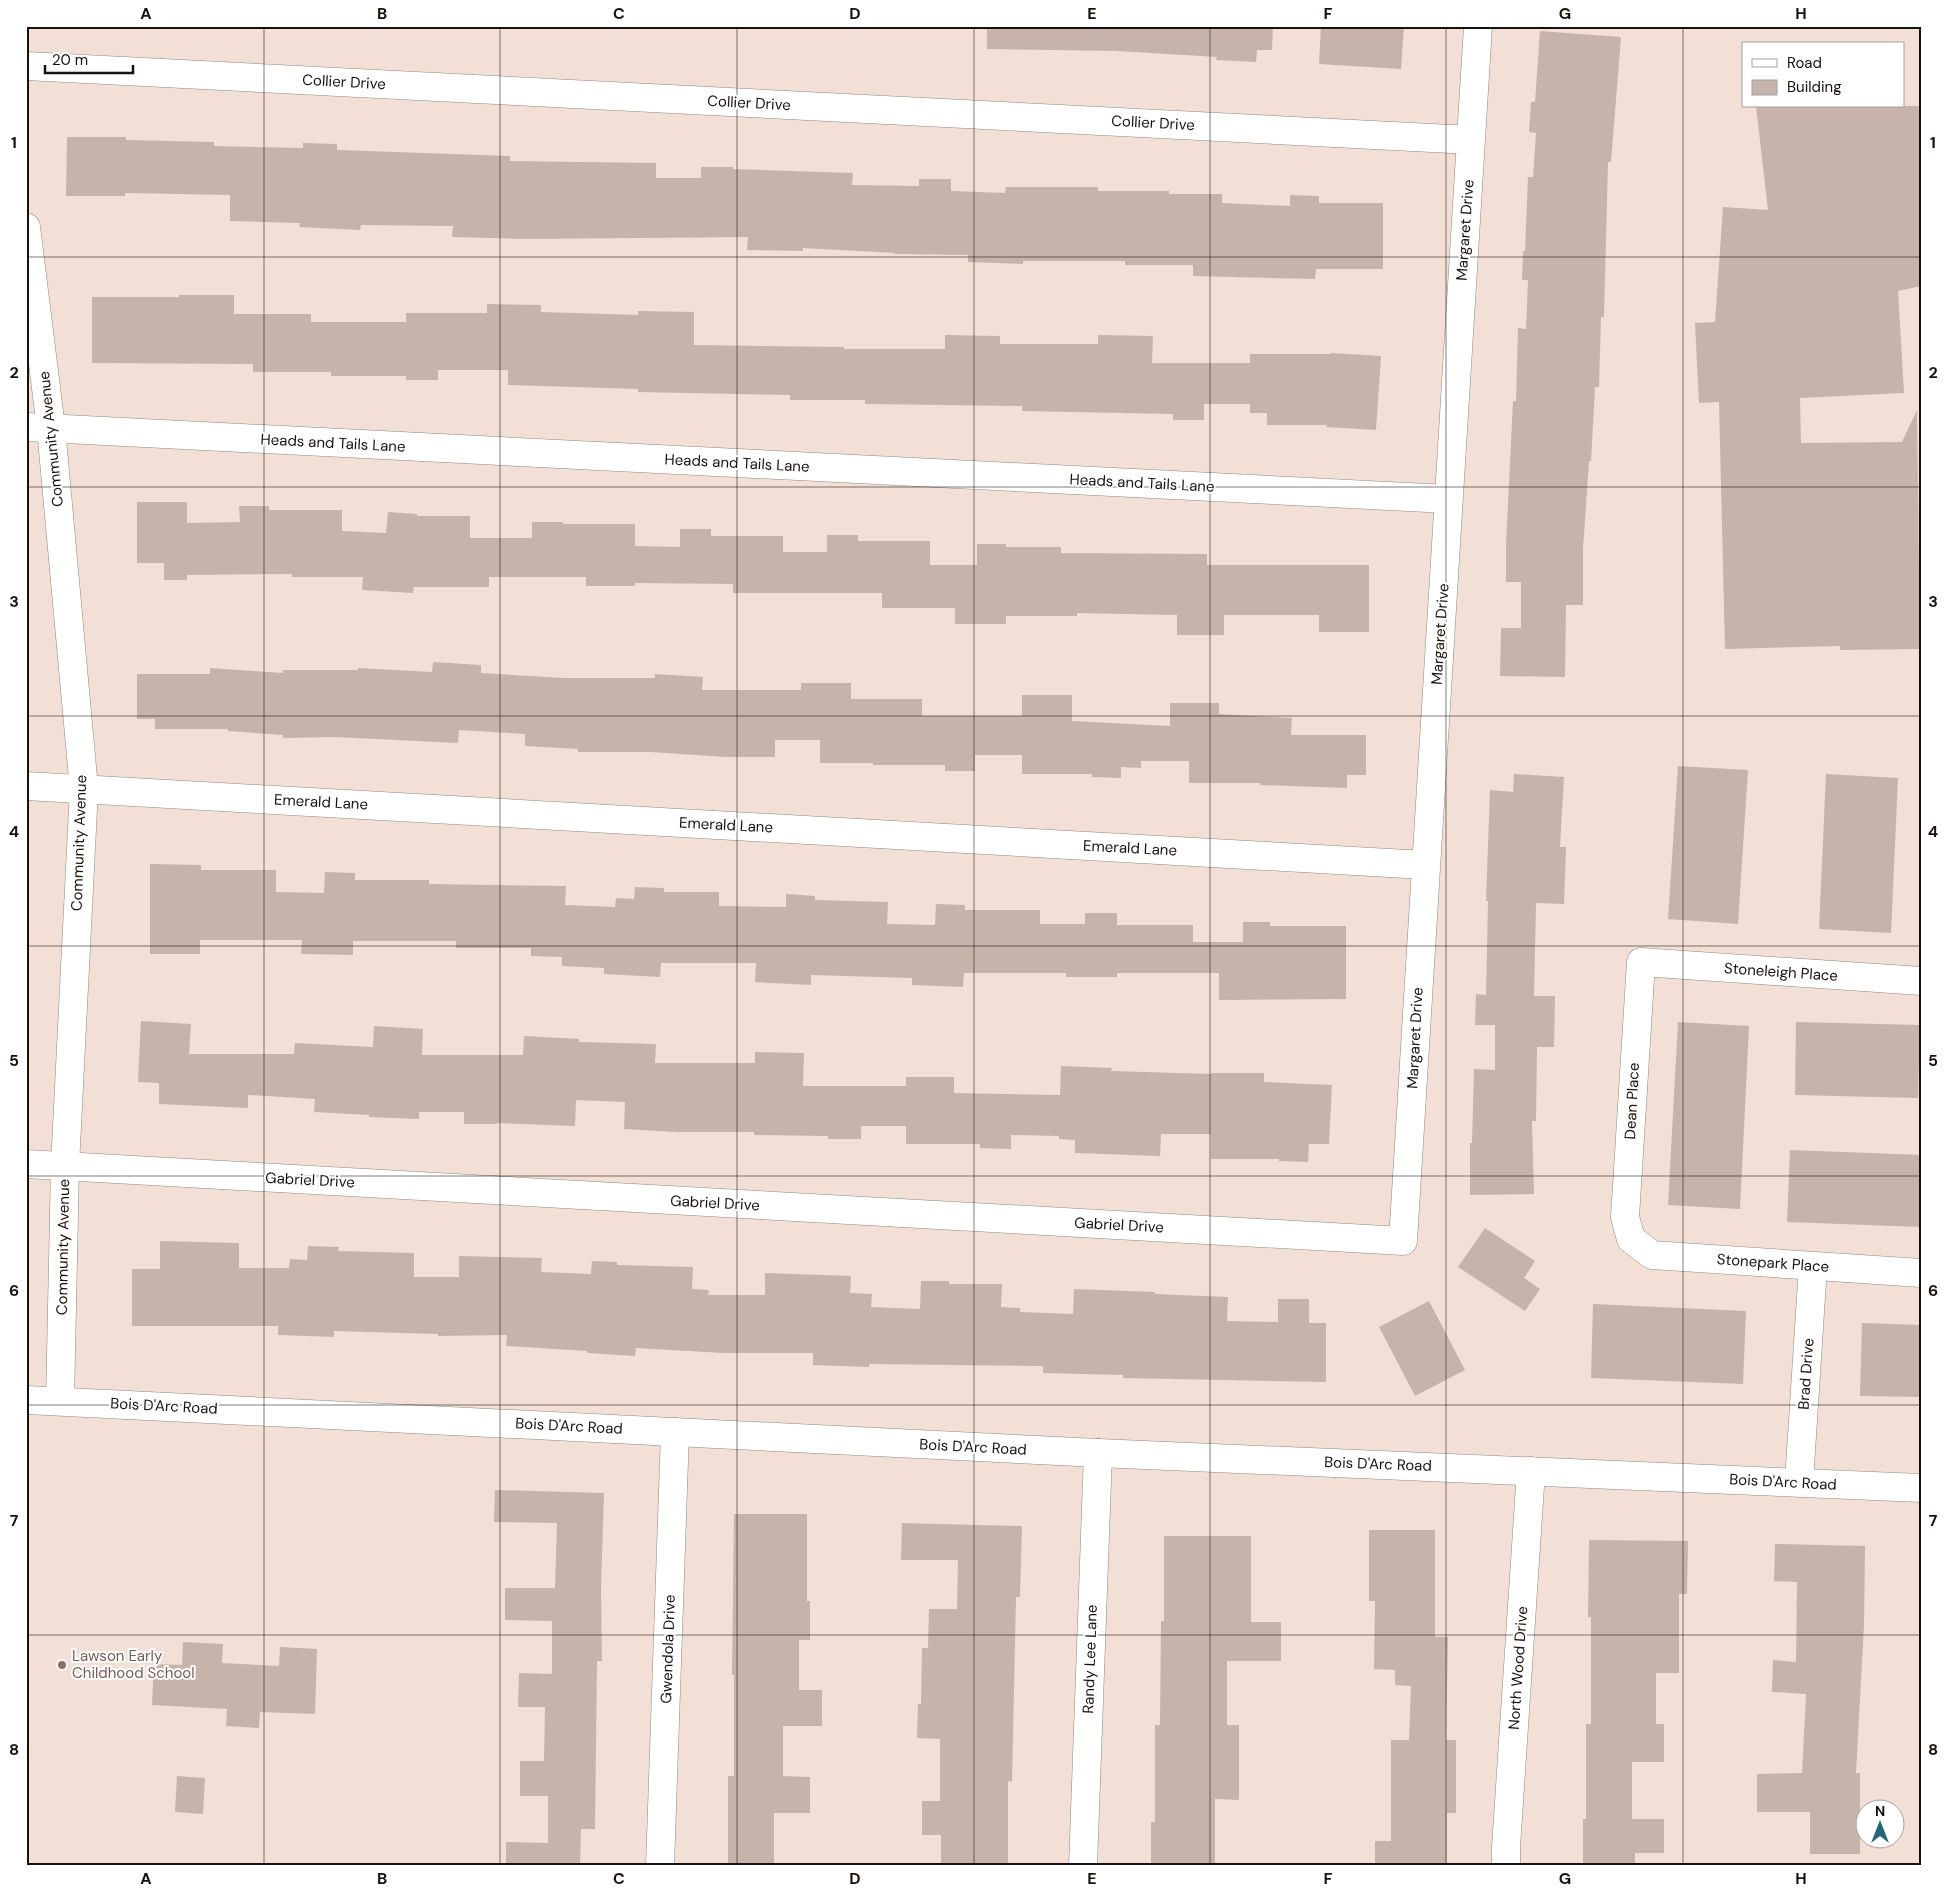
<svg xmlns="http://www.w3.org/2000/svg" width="1947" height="1892" font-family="'DM Sans',sans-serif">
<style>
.building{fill:#c6b4ab}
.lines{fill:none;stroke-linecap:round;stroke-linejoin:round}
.minor-casing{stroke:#97867d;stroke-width:29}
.tertiary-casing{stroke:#97867d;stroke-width:29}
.minor{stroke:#fff;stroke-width:28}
.tertiary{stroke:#fff;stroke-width:28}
.grid{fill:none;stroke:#18110e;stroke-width:1;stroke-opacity:0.55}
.education-dot{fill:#8d6e63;stroke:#fff;stroke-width:2}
.labels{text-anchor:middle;stroke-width:4;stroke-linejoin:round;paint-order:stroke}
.street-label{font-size:15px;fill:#18110e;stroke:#fff}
.education-label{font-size:15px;fill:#785e54;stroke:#fff;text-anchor:start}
.neatline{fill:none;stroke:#18110e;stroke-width:2}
.grid-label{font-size:16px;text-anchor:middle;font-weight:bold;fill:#18110e}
</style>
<rect width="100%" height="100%" fill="#f2dfd5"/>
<path class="building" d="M 987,26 L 1273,26 L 1272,50 L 1257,50 L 1256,62 L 1216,60 L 1217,57 L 1118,51 L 987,49 Z
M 1321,26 L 1404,26 L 1401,69 L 1319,64 Z
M 1540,31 L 1621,37 L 1611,162 L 1608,162 L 1604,317 L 1601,317 L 1599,387 L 1595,387 L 1591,461 L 1589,461 L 1583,549 L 1583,605 L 1566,605 L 1565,677 L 1500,676 L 1501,628 L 1521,628 L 1521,582 L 1506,582 L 1506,546 L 1513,401 L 1516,401 L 1518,328 L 1526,329 L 1528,280 L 1522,280 L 1523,251 L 1525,251 L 1528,177 L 1533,177 L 1536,133 L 1529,132 L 1531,102 L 1535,102 Z
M 1756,106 L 1921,106 L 1921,286 L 1898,291 L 1904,393 L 1800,398 L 1801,443 L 1902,442 L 1917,410 L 1920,649 L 1840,650 L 1840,646 L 1725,649 L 1719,402 L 1699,403 L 1695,323 L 1715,322 L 1723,207 L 1768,210 Z
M 67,137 L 126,137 L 126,140 L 214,142 L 214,146 L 303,148 L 303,143 L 337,144 L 337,150 L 510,156 L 510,161 L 656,163 L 656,178 L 701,178 L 701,167 L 733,167 L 733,169 L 853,173 L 852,185 L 919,186 L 919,179 L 951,179 L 951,191 L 1005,193 L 1006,187 L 1098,187 L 1098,191 L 1169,191 L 1169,194 L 1222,194 L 1222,203 L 1290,206 L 1290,195 L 1319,196 L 1319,203 L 1383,203 L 1383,269 L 1316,269 L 1315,279 L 1193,276 L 1193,265 L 1125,265 L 1125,261 L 1023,261 L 1023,264 L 968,262 L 968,255 L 895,254 L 895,253 L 803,248 L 803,251 L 747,250 L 748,237 L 527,239 L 452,237 L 453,226 L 361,225 L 360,230 L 299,227 L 300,223 L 230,221 L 230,195 L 125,193 L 125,196 L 66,196 Z
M 179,295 L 234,295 L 234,314 L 311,314 L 311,322 L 406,322 L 406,313 L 487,313 L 487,304 L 541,305 L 541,312 L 638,315 L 638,311 L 694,312 L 694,345 L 844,347 L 844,349 L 945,349 L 945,335 L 1000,336 L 1000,344 L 1098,344 L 1098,335 L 1153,336 L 1152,363 L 1250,363 L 1250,354 L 1331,354 L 1331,353 L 1381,356 L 1376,430 L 1326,427 L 1327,425 L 1267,425 L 1267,413 L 1250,413 L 1250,404 L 1204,404 L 1204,420 L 1173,420 L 1173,414 L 1022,411 L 1022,406 L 865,404 L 865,400 L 790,400 L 790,395 L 638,392 L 638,389 L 508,385 L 508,370 L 438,370 L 438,380 L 406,380 L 406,376 L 331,376 L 331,372 L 253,372 L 253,364 L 92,363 L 92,297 L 179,297 Z
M 137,502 L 187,502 L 187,523 L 240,522 L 239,506 L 269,506 L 269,510 L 342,510 L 342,531 L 386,533 L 388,512 L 417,514 L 417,516 L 470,516 L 470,538 L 532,538 L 532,522 L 563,522 L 563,524 L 635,524 L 635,546 L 680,547 L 680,529 L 711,529 L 711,536 L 783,536 L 783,552 L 827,552 L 827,535 L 858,535 L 858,541 L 930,541 L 930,565 L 977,565 L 977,544 L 1006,544 L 1006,547 L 1061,547 L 1061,553 L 1207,554 L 1207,565 L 1369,565 L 1369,632 L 1319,632 L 1319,615 L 1224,615 L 1224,635 L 1177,635 L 1177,615 L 1077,613 L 1077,616 L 1006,616 L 1006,624 L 955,624 L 955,608 L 882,608 L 882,593 L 733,593 L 733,584 L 635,583 L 635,586 L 586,586 L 586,577 L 489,577 L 489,587 L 414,587 L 413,593 L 362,590 L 363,577 L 292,577 L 292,574 L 187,575 L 187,580 L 164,580 L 164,563 L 137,563 Z
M 433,662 L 481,665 L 481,673 L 564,678 L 655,678 L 655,674 L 703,677 L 702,690 L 801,690 L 801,683 L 851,683 L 851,699 L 922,699 L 922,716 L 1022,716 L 1022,695 L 1072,695 L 1072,721 L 1170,726 L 1170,703 L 1219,703 L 1219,714 L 1292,718 L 1291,735 L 1366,735 L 1366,775 L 1347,775 L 1347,788 L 1260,785 L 1260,783 L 1189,783 L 1189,761 L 1141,761 L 1141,768 L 1121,767 L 1121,778 L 1092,777 L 1092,774 L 1022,774 L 1022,755 L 975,755 L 975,771 L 945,771 L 945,765 L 873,765 L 873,763 L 820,763 L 820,740 L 775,740 L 775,757 L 726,757 L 650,752 L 578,752 L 578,749 L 525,746 L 525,734 L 459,730 L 458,743 L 334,737 L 283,738 L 283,735 L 228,731 L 228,729 L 155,729 L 155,719 L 137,719 L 137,674 L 210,674 L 210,668 L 283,673 L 283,670 L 358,670 L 358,668 L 432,672 Z
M 1678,766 L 1748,770 L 1738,924 L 1668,919 Z
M 1514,774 L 1564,777 L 1560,847 L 1566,847 L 1564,904 L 1536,903 L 1534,996 L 1555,996 L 1554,1047 L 1537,1047 L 1536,1121 L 1532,1121 L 1534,1194 L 1470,1195 L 1470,1143 L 1472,1143 L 1474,1069 L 1495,1070 L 1495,1025 L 1475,1025 L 1476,994 L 1486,995 L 1488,901 L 1486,901 L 1490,790 L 1513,792 Z
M 1826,774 L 1898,778 L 1891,933 L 1819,929 Z
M 150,864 L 201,865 L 201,870 L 276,870 L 276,892 L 324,893 L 325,872 L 355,873 L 355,880 L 429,880 L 429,884 L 566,886 L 565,905 L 615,907 L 616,898 L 634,899 L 635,887 L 664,888 L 664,892 L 719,892 L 719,906 L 786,907 L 786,894 L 815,896 L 815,900 L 888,902 L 887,924 L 935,925 L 936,904 L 965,905 L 965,910 L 1040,910 L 1040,924 L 1085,924 L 1085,913 L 1117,913 L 1117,925 L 1193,925 L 1193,942 L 1243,942 L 1243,922 L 1270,922 L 1270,926 L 1346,926 L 1346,999 L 1219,1000 L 1219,973 L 1117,973 L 1117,977 L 1066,977 L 1066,973 L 964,973 L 963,987 L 912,985 L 912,978 L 811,975 L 811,985 L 755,982 L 756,963 L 661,963 L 660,977 L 604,974 L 604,968 L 562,966 L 562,957 L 531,956 L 531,948 L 456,948 L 456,941 L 353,941 L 353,955 L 301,954 L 302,940 L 200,940 L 200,954 L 150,954 Z
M 141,1021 L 191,1024 L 189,1054 L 294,1054 L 295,1043 L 373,1047 L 374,1026 L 423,1029 L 422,1055 L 523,1055 L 524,1036 L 579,1039 L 579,1042 L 656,1044 L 655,1063 L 755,1063 L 755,1052 L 804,1053 L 803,1086 L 906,1086 L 906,1077 L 954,1077 L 954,1093 L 1060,1095 L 1061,1066 L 1112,1068 L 1111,1071 L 1211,1074 L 1211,1073 L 1264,1073 L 1264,1082 L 1332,1085 L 1329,1144 L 1309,1144 L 1308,1162 L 1279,1161 L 1279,1159 L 1211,1159 L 1211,1134 L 1161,1134 L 1160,1156 L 1075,1153 L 1075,1140 L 1059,1139 L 1059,1136 L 1011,1135 L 1011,1149 L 980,1148 L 980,1144 L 906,1144 L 906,1126 L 861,1126 L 861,1139 L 828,1139 L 828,1136 L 754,1135 L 754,1132 L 676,1132 L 624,1129 L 625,1102 L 576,1100 L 575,1126 L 497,1123 L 497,1124 L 464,1124 L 464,1112 L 419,1112 L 419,1119 L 369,1117 L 369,1115 L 314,1112 L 315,1099 L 248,1095 L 248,1108 L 159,1104 L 159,1083 L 138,1082 Z
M 1678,1022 L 1749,1026 L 1740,1209 L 1668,1205 Z
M 1796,1022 L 1920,1025 L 1918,1098 L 1795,1095 Z
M 1790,1150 L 1921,1155 L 1921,1227 L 1787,1222 Z
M 1485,1228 L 1535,1261 L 1524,1278 L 1540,1289 L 1525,1311 L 1458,1267 Z
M 160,1241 L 239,1243 L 239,1268 L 289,1268 L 290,1259 L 307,1260 L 308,1246 L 339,1247 L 338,1251 L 414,1253 L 414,1277 L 459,1277 L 459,1256 L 542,1258 L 541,1272 L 591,1274 L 592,1261 L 617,1262 L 617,1265 L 693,1267 L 692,1289 L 709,1290 L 708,1295 L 765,1295 L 765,1273 L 851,1276 L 850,1293 L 872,1294 L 871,1307 L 920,1309 L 921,1281 L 949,1281 L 949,1284 L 1002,1284 L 1001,1307 L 1020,1308 L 1020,1312 L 1073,1314 L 1074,1289 L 1155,1292 L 1155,1294 L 1228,1297 L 1227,1321 L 1278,1322 L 1278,1299 L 1309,1299 L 1309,1323 L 1326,1323 L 1326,1382 L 1123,1378 L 1123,1375 L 1043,1373 L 1043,1366 L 869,1364 L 869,1367 L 813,1365 L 813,1353 L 723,1353 L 636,1348 L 635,1356 L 587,1353 L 587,1351 L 506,1346 L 507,1335 L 438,1336 L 438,1334 L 334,1331 L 334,1337 L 278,1335 L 278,1326 L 132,1326 L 132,1269 L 160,1269 Z
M 1429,1301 L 1465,1370 L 1415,1396 L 1379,1327 Z
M 1593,1304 L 1746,1311 L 1743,1384 L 1591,1378 Z
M 1862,1323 L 1921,1325 L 1921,1397 L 1860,1396 Z
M 495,1490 L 604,1493 L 601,1588 L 602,1661 L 597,1661 L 595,1829 L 581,1829 L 580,1866 L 506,1866 L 506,1842 L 548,1843 L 548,1796 L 520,1796 L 520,1761 L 544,1761 L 545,1707 L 518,1707 L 519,1673 L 552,1674 L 552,1621 L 505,1620 L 505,1588 L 555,1588 L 557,1523 L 494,1522 Z
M 734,1514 L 807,1514 L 807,1601 L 810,1601 L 810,1640 L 799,1640 L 799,1690 L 822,1690 L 822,1726 L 783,1726 L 783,1776 L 810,1777 L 810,1813 L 774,1813 L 774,1866 L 728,1866 L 728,1776 L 734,1776 L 734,1675 L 732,1675 Z
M 902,1523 L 1022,1526 L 1020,1597 L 1016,1597 L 1012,1782 L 1008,1781 L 1008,1866 L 941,1866 L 941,1835 L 922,1835 L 922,1801 L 940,1801 L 940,1739 L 917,1738 L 918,1704 L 921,1704 L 922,1648 L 928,1648 L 929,1609 L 957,1609 L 958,1560 L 901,1560 Z
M 1369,1530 L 1435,1530 L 1435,1637 L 1448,1637 L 1446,1740 L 1456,1740 L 1456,1813 L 1447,1813 L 1447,1866 L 1375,1866 L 1375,1841 L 1391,1841 L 1391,1740 L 1409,1740 L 1411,1686 L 1395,1685 L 1395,1670 L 1374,1669 L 1375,1601 L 1369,1601 Z
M 1164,1536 L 1251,1536 L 1251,1622 L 1281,1622 L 1281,1661 L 1227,1661 L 1227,1725 L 1239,1725 L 1239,1800 L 1215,1799 L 1215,1866 L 1151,1866 L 1151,1822 L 1155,1822 L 1155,1725 L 1160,1725 L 1161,1621 L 1164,1621 Z
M 1589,1540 L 1688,1541 L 1687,1594 L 1679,1594 L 1679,1673 L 1656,1673 L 1656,1724 L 1664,1724 L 1664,1762 L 1632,1762 L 1632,1819 L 1664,1819 L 1664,1853 L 1635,1853 L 1635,1866 L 1583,1866 L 1583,1819 L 1586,1819 L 1586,1724 L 1591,1724 L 1591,1617 L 1588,1617 Z
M 1775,1544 L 1865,1546 L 1864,1625 L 1856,1773 L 1860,1773 L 1860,1854 L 1810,1854 L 1810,1812 L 1757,1812 L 1757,1774 L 1802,1773 L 1806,1694 L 1772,1692 L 1773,1660 L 1796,1662 L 1797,1582 L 1774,1581 Z
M 183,1642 L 223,1644 L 222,1663 L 279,1666 L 280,1647 L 317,1649 L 315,1714 L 260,1712 L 259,1728 L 226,1726 L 227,1709 L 152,1705 L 154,1664 L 182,1665 Z
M 177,1776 L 205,1778 L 203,1814 L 175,1812 Z"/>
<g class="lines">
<g class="minor-casing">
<path id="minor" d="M 26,66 L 1471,140
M 26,427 L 1448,499
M 26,786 L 1425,865
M 1921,981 L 1641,962 L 1625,1217 L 1631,1239 L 1652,1255 L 1921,1273
M 26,1164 L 1403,1241 L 1478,26
M 1799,1482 L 1813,1266
M 660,1866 L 675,1432
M 1083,1866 L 1098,1453
M 1506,1866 L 1506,1847 L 1531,1471"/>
</g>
<g class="tertiary-casing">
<path id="tertiary" d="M 26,227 L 51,428 L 84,789 L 65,1166 L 60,1401
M 26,1400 L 1098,1453 L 1921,1488"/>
</g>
<use href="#minor" class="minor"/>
<use href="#tertiary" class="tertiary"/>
</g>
<path class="grid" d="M 264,26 L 264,1866M 500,26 L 500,1866M 737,26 L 737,1866M 974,26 L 974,1866M 1210,26 L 1210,1866M 1446,26 L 1446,1866M 1683,26 L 1683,1866M 26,257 L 1921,257M 26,487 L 1921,487M 26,716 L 1921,716M 26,946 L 1921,946M 26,1176 L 1921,1176M 26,1405 L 1921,1405M 26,1635 L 1921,1635"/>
<circle class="education-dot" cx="62" cy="1665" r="5"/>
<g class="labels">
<g class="street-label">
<text transform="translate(344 82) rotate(3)" y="5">Collier Drive</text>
<text transform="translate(749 103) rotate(3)" y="5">Collier Drive</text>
<text transform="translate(1153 123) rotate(3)" y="5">Collier Drive</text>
<text transform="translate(1465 230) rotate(-86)" y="5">Margaret Drive</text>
<text transform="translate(51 439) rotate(-96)" y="5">Community Avenue</text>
<text transform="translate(333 443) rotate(3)" y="5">Heads and Tails Lane</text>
<text transform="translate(737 463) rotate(3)" y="5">Heads and Tails Lane</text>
<text transform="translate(1142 483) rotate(3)" y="5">Heads and Tails Lane</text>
<text transform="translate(1440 634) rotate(-86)" y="5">Margaret Drive</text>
<text transform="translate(321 802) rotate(3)" y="5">Emerald Lane</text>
<text transform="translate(726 825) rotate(3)" y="5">Emerald Lane</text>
<text transform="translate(79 843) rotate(-88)" y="5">Community Avenue</text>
<text transform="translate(1130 848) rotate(3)" y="5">Emerald Lane</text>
<text transform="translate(1781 972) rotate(4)" y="5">Stoneleigh Place</text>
<text transform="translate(1415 1038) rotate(-87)" y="5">Margaret Drive</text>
<text transform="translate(1632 1101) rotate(-87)" y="5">Dean Place</text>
<text transform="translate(310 1180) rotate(3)" y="5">Gabriel Drive</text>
<text transform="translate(715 1203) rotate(3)" y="5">Gabriel Drive</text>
<text transform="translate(1119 1225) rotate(3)" y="5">Gabriel Drive</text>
<text transform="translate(63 1247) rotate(-89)" y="5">Community Avenue</text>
<text transform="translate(1773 1263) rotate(4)" y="5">Stonepark Place</text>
<text transform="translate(1806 1374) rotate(-86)" y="5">Brad Drive</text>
<text transform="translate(164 1406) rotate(3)" y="5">Bois D'Arc Road</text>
<text transform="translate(569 1426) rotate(3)" y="5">Bois D'Arc Road</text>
<text transform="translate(973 1447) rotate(3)" y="5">Bois D'Arc Road</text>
<text transform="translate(1378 1464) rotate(2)" y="5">Bois D'Arc Road</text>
<text transform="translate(1783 1482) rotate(3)" y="5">Bois D'Arc Road</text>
<text transform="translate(668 1649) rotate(-88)" y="5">Gwendola Drive</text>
<text transform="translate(1090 1659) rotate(-88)" y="5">Randy Lee Lane</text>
<text transform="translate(1518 1668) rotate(-86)" y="5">North Wood Drive</text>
</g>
<g class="education-label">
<text x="72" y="1661">Lawson Early<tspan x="72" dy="17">Childhood School</tspan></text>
</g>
</g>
<rect width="1947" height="1892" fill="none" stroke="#ffffff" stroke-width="55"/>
<rect x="1742" y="42" width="162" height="65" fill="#ffffff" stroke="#a3a09f"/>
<rect x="1752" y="59" width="25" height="8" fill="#ffffff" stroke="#a3a09f"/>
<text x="1787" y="68" font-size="15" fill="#18110e">Road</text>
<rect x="1752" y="80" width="25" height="15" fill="#c6b4ab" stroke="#a3a09f"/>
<text x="1787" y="92" font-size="15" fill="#18110e">Building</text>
<g transform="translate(1880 1824)"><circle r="24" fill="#ffffff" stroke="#a3a09f"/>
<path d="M0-4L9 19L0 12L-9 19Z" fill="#246679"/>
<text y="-8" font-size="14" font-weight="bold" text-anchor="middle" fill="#18110e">N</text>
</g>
<path d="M45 65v8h88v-8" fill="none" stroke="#18110e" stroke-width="2.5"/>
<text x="52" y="65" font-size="15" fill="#18110e" stroke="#ffffff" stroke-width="4" paint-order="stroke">20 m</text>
<rect x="28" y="28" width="1892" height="1836" class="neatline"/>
<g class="grid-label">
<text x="146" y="19">A</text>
<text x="382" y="19">B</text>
<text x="619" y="19">C</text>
<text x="855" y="19">D</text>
<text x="1092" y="19">E</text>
<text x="1328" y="19">F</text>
<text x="1565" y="19">G</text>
<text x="1801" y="19">H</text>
<text x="14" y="148">1</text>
<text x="1933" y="148">1</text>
<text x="14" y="378">2</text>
<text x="1933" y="378">2</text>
<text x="14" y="607">3</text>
<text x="1933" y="607">3</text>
<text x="14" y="837">4</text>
<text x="1933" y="837">4</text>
<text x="14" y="1066">5</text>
<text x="1933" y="1066">5</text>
<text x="14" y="1296">6</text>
<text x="1933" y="1296">6</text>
<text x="14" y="1526">7</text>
<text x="1933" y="1526">7</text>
<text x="14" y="1755">8</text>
<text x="1933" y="1755">8</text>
<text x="146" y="1884">A</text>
<text x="382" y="1884">B</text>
<text x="619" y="1884">C</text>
<text x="855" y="1884">D</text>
<text x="1092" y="1884">E</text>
<text x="1328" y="1884">F</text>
<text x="1565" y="1884">G</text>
<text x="1801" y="1884">H</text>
</g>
</svg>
